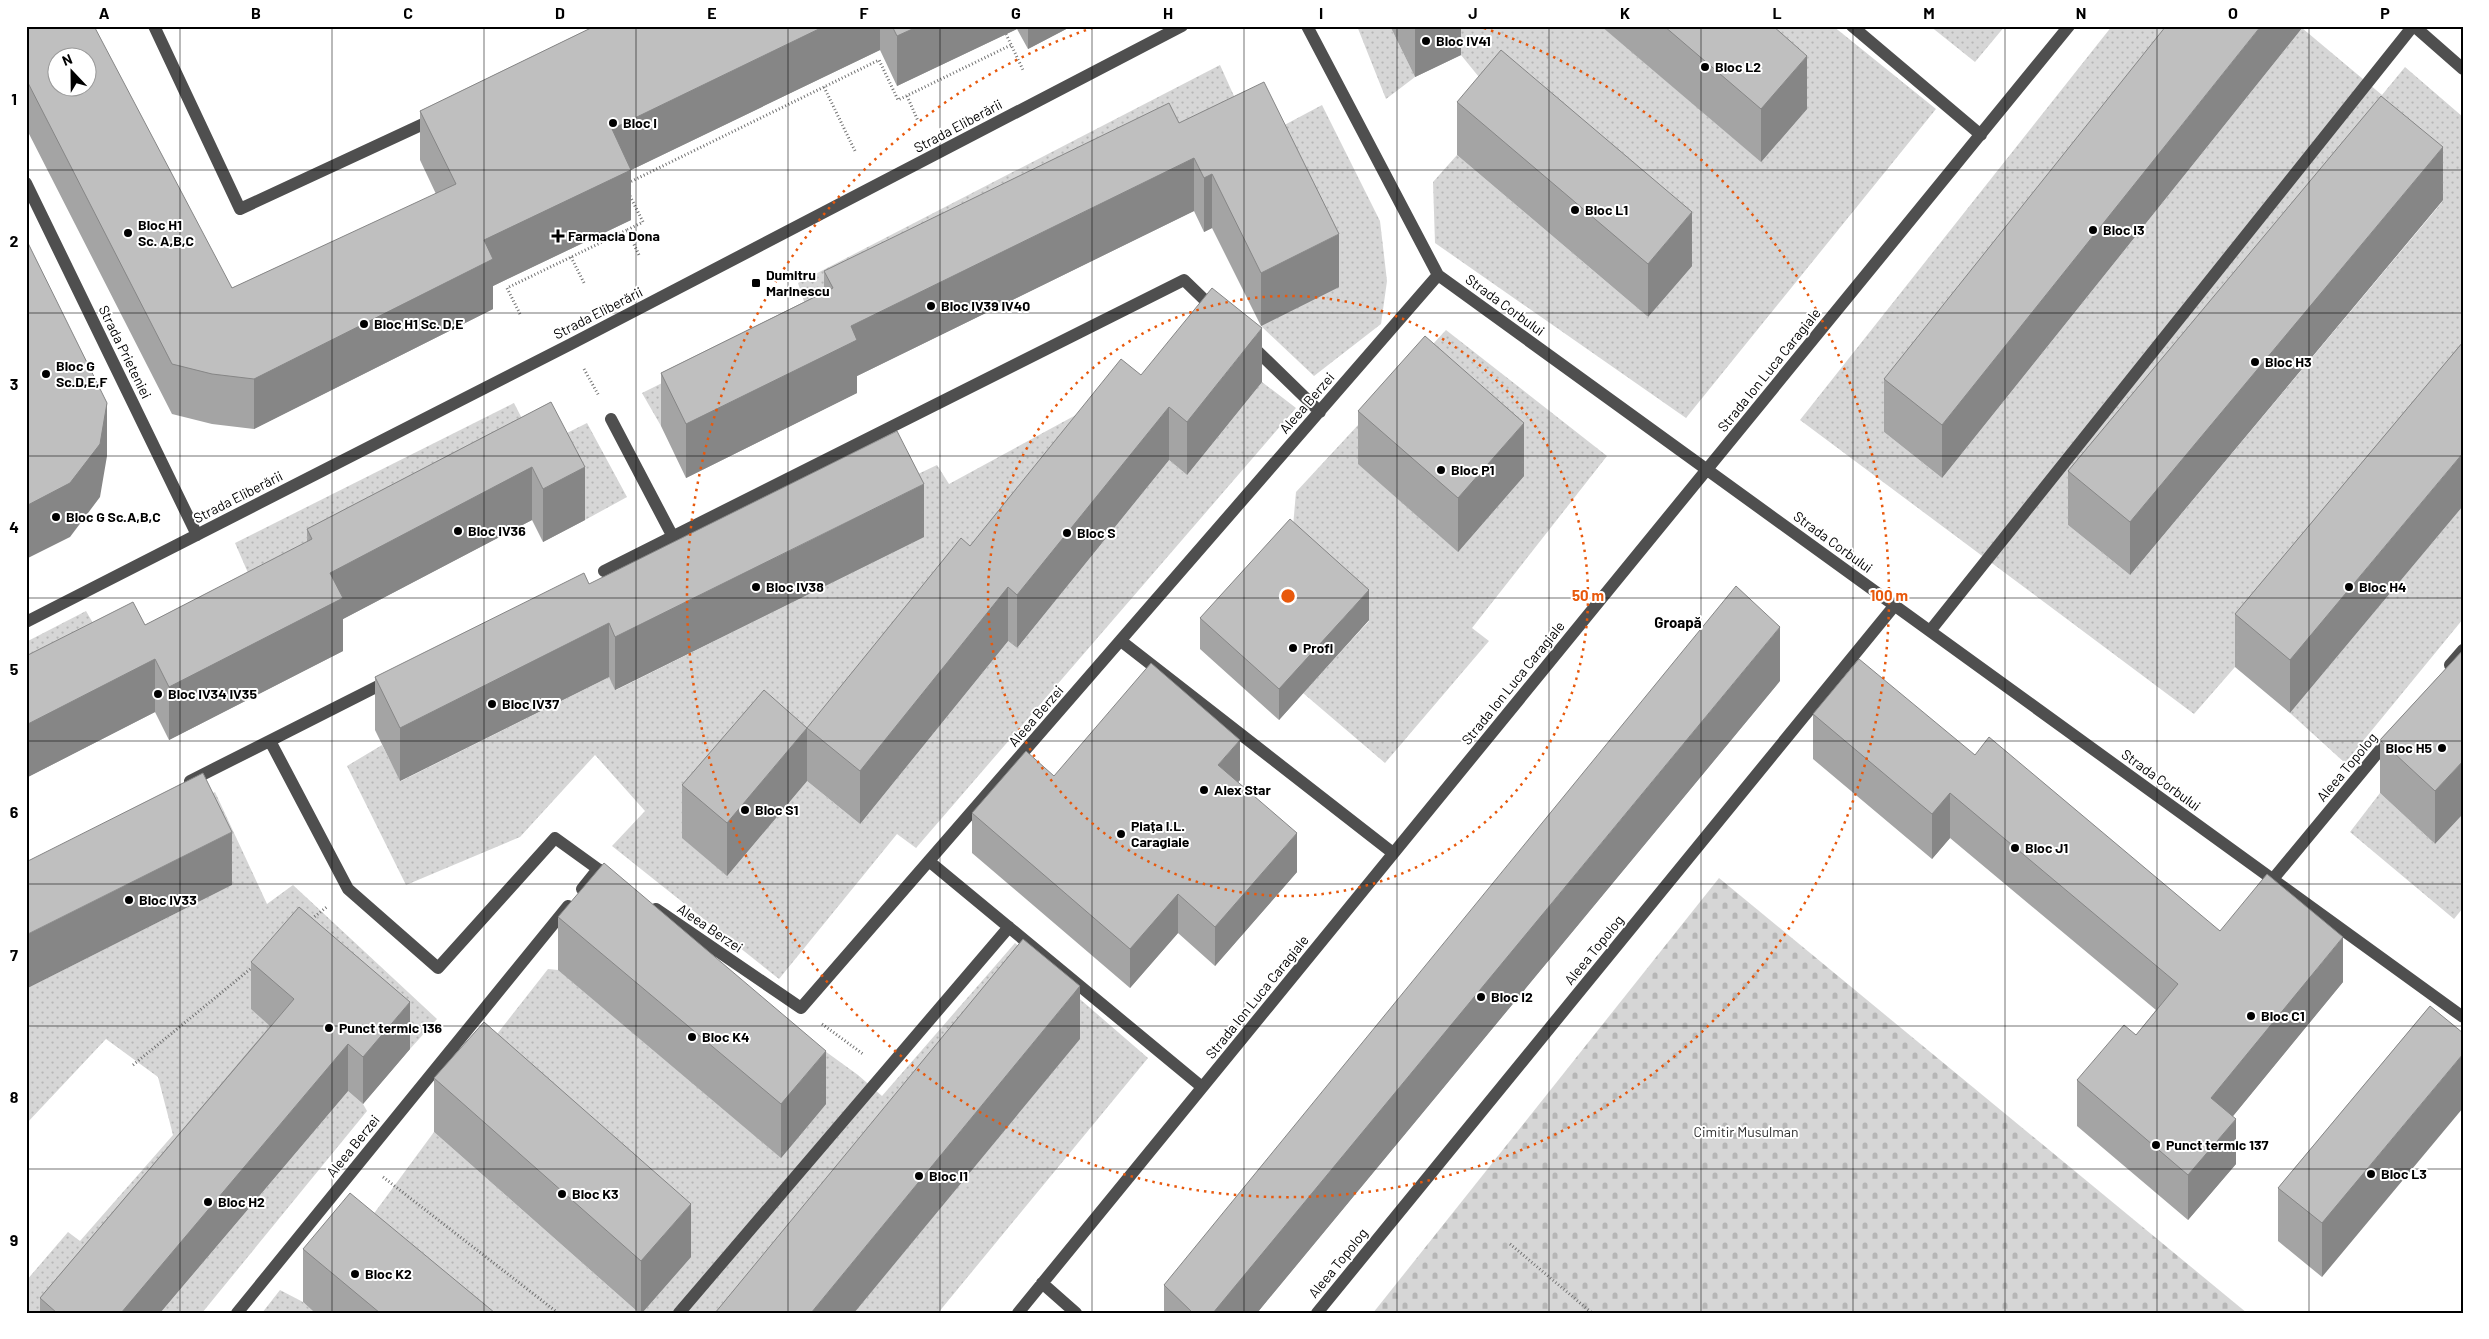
<svg xmlns="http://www.w3.org/2000/svg" width="2489" height="1339" font-family="Barlow,sans-serif">
<style>
.grass{fill:url(#grass-dots);fill-rule:evenodd}
.cemetery{fill:url(#cemetery-stones)}
.lines{fill:none;stroke-linecap:round;stroke-linejoin:round}
.path{stroke:#717171;stroke-width:3;stroke-dasharray:1 2.5;stroke-linecap:butt}
.minor{stroke:#4f4f4f;stroke-width:12}
.wall{fill:#a4a4a4}
.shaded-wall{fill:#868686}
.building{fill:#bfbfbf;stroke:#868686;fill-rule:evenodd}
.grid{fill:none;stroke:#000;stroke-width:1;stroke-opacity:0.55}
.ring{fill:none;stroke:#e8590c;stroke-width:2.5;stroke-dasharray:2.5 5}
.poi-dot{fill:#000;stroke:#fff;stroke-width:2}
.labels{text-anchor:middle;stroke-width:4;stroke-linejoin:round;paint-order:stroke}
.poi-label{font-size:14px;font-weight:bold;fill:#000;stroke:#fff;text-anchor:start}
.street-label{font-size:14px;fill:#000;stroke:#fff}
.park-label{font-size:14px;fill:#2d2d2d;stroke:#fff}
.neighbourhood-label{font-size:15px;font-weight:bold;fill:#000;stroke:#fff}
.centre{fill:#e8590c;stroke:#fff;stroke-width:2.5}
.ring-label{font-size:15px;text-anchor:middle;font-weight:bold;fill:#e8590c;stroke:#fff;stroke-width:4;stroke-linejoin:round;paint-order:stroke}
.neatline{fill:none;stroke:#000;stroke-width:2}
.grid-label{font-size:16px;text-anchor:middle;font-weight:bold;fill:#000}
</style>
<defs>
<pattern id="grass-dots" width="8" height="8" patternUnits="userSpaceOnUse" patternTransform="scale(1.25)"><rect width="8" height="8" fill="#d6d6d6"/><path d="M2 2h.1M6 6h.1" fill="none" stroke="#b6b6b6" stroke-width="1.8" stroke-linecap="round"/></pattern>
<pattern id="cemetery-stones" width="16" height="16" patternUnits="userSpaceOnUse" patternTransform="scale(1.25)"><rect width="16" height="16" fill="#d6d6d6"/><path d="M2 7V4a2 2 0 0 1 4 0v3zM10 15v-3a2 2 0 0 1 4 0v3z" fill="#b6b6b6"/></pattern>
</defs>
<rect width="100%" height="100%" fill="#fff"/>
<path class="grass" d="M 1357,26 L 1390,26 L 1415,77 L 1386,99 Z
M 1447,26 L 1833,26 L 1936,109 L 1686,418 L 1435,243 L 1433,182 L 1457,155 L 1648,317 L 1691,266 L 1501,104 L 1461,55 Z
M 1930,26 L 2005,26 L 1975,62 Z
M 2112,26 L 2208,26 L 1884,432 L 1942,478 L 2302,28 L 2382,95 L 2405,67 L 2463,117 L 2463,395 L 2235,667 L 2194,714 L 1800,420 ZM 2443,201 L 2130,575 L 2068,525 L 2068,524 Z
M 1220,65 L 1248,127 L 1277,129 L 1322,105 L 1380,221 L 1387,281 L 1381,324 L 1314,376 L 1261,326 L 1264,135 L 661,426 L 642,393 L 807,311 L 798,283 Z
M 1446,330 L 1607,456 L 1472,628 L 1489,641 L 1385,763 L 1303,693 L 1369,621 L 1291,550 L 1296,492 Z
M 1212,341 L 809,779 L 804,779 L 727,876 L 807,781 L 860,824 L 1008,641 L 1017,648 L 1169,460 L 1187,475 L 1262,382 L 1296,408 L 916,848 L 897,834 L 779,979 L 612,846 L 645,811 L 595,755 L 520,837 L 406,885 L 347,766 L 382,745 L 401,781 L 609,677 L 616,690 L 923,537 L 897,484 L 937,465 L 949,484 Z
M 514,403 L 537,448 L 587,423 L 627,497 L 585,520 L 551,456 L 26,710 L 26,642 L 86,611 L 111,654 L 252,582 L 235,543 Z
M 2463,506 L 2463,619 L 2345,763 L 2290,713 Z
M 215,792 L 267,904 L 293,885 L 437,1019 L 410,1049 L 299,954 L 294,1046 L 67,1313 L 26,1313 L 26,1281 L 68,1232 L 80,1241 L 173,1135 L 158,1077 L 106,1039 L 26,1124 L 26,989 L 232,885 L 26,888 Z
M 2380,793 L 2435,844 L 2463,814 L 2463,908 L 2454,919 L 2350,832 Z
M 603,890 L 858,1075 L 882,1096 L 1015,943 L 1148,1058 L 938,1313 L 642,1313 L 691,1257 L 472,1066 L 548,969 L 558,970 Z
M 348,1091 L 363,1104 L 367,1111 L 202,1313 L 160,1313 Z
M 434,1132 L 639,1313 L 431,1313 L 350,1246 Z
M 280,1290 L 303,1302 L 315,1313 L 262,1313 Z"/>
<path class="cemetery" d="M 1719,878 L 2247,1313 L 1373,1313 Z"/>
<g class="lines">
<path class="path" d="M 1006,34 L 1023,70
M 824,87 L 855,151
M 907,96 L 918,121
M 628,183 L 879,60 L 898,100 L 1011,45
M 630,196 L 643,222 L 627,230 L 640,257
M 571,257 L 584,283
M 520,314 L 507,288 L 627,230
M 584,369 L 599,396
M 309,921 L 328,906
M 822,1024 L 863,1054
M 133,1065 L 254,966
M 383,1177 L 558,1313
M 1510,1244 L 1592,1313"/>
<path class="minor" d="M 154,26 L 240,209 L 434,119
M 1307,26 L 1438,275 L 2463,1017
M 1852,26 L 1981,135
M 2414,26 L 2463,69
M 26,183 L 197,535
M 1249,343 L 1320,412
M 611,419 L 673,537
M 604,571 L 1184,280 L 1215,310
M 26,622 L 571,344 L 1182,26
M 1930,631 L 2413,26
M 1121,641 L 1393,853
M 2450,665 L 2463,650
M 270,741 L 348,889 L 438,968 L 555,838 L 598,869
M 190,781 L 390,680
M 930,862 L 1202,1087
M 2273,879 L 2389,739
M 582,889 L 598,869 L 612,879
M 656,909 L 801,1008 L 1438,275
M 1042,1283 L 1076,1313
M 237,1313 L 568,906
M 679,1313 L 1009,927
M 1018,1313 L 2069,26
M 1317,1313 L 1895,605"/>
</g>
<path class="wall" d="M 26,26 L 232,288 L 436,194 L 420,160 L 420,111 L 595,26 L 1072,26 L 1028,49 L 1017,29 L 897,86 L 880,50 L 631,170 L 631,220 L 493,286 L 493,309 L 254,429 L 212,424 L 172,414 L 26,128 Z
M 1390,26 L 1461,26 L 1461,55 L 1415,77 Z
M 1601,26 L 1773,26 L 1807,109 L 1761,162 Z
M 2302,26 L 2302,28 L 1942,478 L 1884,432 L 1884,379 Z
M 1457,102 L 1692,266 L 1648,317 L 1457,155 Z
M 1179,123 L 1339,287 L 1261,326 L 1212,228 L 1204,232 L 1194,211 L 857,376 L 857,393 L 686,478 L 661,426 L 661,373 L 824,292 L 824,271 Z
M 2443,200 L 2130,575 L 2068,525 L 2068,471 Z
M 2463,342 L 2290,713 L 2235,667 L 2235,614 Z
M 1141,375 L 1262,382 L 1187,475 L 1169,460 L 1017,648 L 1008,641 L 860,824 L 807,781 L 807,728 L 970,546 Z
M 551,402 L 585,520 L 543,542 L 532,520 L 343,619 L 343,651 L 169,740 L 155,712 L 26,778 L 26,656 L 145,625 L 307,542 L 307,529 Z
M 1358,411 L 1524,476 L 1458,552 L 1358,464 Z
M 924,537 L 615,690 L 609,677 L 400,781 L 375,730 L 375,677 L 589,584 Z
M 1200,618 L 1369,620 L 1279,720 L 1200,649 Z
M 2463,650 L 2435,844 L 2380,793 L 2380,740 Z
M 1780,681 L 1257,1313 L 1164,1313 L 1164,1285 Z
M 1813,714 L 1975,755 L 2220,931 L 2343,982 L 2232,1117 L 2236,1164 L 2188,1220 L 2077,1126 L 2077,1080 L 2136,1035 L 2156,1010 L 1950,838 L 1932,859 L 1813,759 Z
M 1054,776 L 1240,780 L 1238,782 L 1297,872 L 1215,966 L 1178,933 L 1130,988 L 972,853 L 972,813 Z
M 807,781 L 727,876 L 682,838 L 682,785 Z
M 558,917 L 826,1104 L 781,1158 L 558,970 Z
M 251,962 L 410,1049 L 363,1104 L 348,1091 L 160,1313 L 40,1313 L 40,1298 L 270,1026 L 251,1009 Z
M 2430,1006 L 2322,1277 L 2278,1241 L 2278,1188 Z
M 434,1078 L 691,1257 L 642,1313 L 639,1313 L 434,1132 Z
M 303,1249 L 495,1313 L 315,1313 L 303,1302 Z"/>
<path class="shaded-wall" d="M 825,26 L 880,26 L 880,50 L 631,170 L 631,220 L 493,286 L 493,309 L 254,429 L 254,379 L 484,240 L 612,129 Z
M 919,26 L 1017,26 L 1017,29 L 897,86 L 897,36 Z
M 1028,26 L 1072,26 L 1028,49 Z
M 1415,26 L 1461,26 L 1461,55 L 1415,77 Z
M 2261,26 L 2302,26 L 2302,28 L 1942,478 L 1942,425 Z
M 1807,56 L 1807,109 L 1761,162 L 1761,109 Z
M 2443,147 L 2443,200 L 2130,575 L 2130,522 Z
M 1194,158 L 1194,211 L 857,376 L 857,393 L 686,478 L 686,424 L 851,326 Z
M 1212,174 L 1212,228 L 1204,232 L 1204,178 Z
M 1692,212 L 1692,266 L 1648,317 L 1648,264 Z
M 1339,234 L 1339,287 L 1261,326 L 1261,273 Z
M 1262,328 L 1262,382 L 1187,475 L 1187,422 Z
M 107,403 L 107,456 L 100,497 L 70,537 L 26,559 L 26,506 Z
M 1169,407 L 1169,460 L 1017,648 L 1017,595 Z
M 1524,423 L 1524,476 L 1458,552 L 1458,498 Z
M 2463,453 L 2463,506 L 2290,713 L 2290,660 Z
M 532,467 L 532,520 L 343,619 L 343,651 L 169,740 L 169,687 L 330,573 Z
M 585,467 L 585,520 L 543,542 L 543,489 Z
M 924,484 L 924,537 L 615,690 L 615,637 Z
M 1008,587 L 1008,641 L 860,824 L 860,771 Z
M 1369,590 L 1369,620 L 1279,720 L 1279,689 Z
M 609,623 L 609,677 L 400,781 L 400,728 Z
M 1780,627 L 1780,681 L 1257,1313 L 1213,1313 Z
M 155,659 L 155,712 L 26,778 L 26,725 Z
M 807,728 L 807,781 L 727,876 L 727,823 Z
M 1240,740 L 1240,780 L 1218,805 L 1218,765 Z
M 2463,761 L 2463,814 L 2435,844 L 2435,791 Z
M 1950,793 L 1950,838 L 1932,859 L 1932,814 Z
M 232,832 L 232,885 L 26,989 L 26,935 Z
M 1297,833 L 1297,872 L 1215,966 L 1215,927 Z
M 1178,894 L 1178,933 L 1130,988 L 1130,949 Z
M 2343,937 L 2343,982 L 2211,1143 L 2211,1098 Z
M 1080,986 L 1080,1039 L 854,1313 L 811,1313 Z
M 410,1002 L 410,1049 L 363,1104 L 363,1057 Z
M 348,1044 L 348,1091 L 160,1313 L 121,1313 Z
M 826,1051 L 826,1104 L 781,1158 L 781,1104 Z
M 2463,1054 L 2463,1108 L 2322,1277 L 2322,1223 Z
M 2236,1119 L 2236,1164 L 2188,1220 L 2188,1175 Z
M 691,1204 L 691,1257 L 642,1313 L 641,1313 L 641,1261 Z"/>
<path class="building" d="M 26,26 L 94,26 L 232,288 L 456,184 L 420,111 L 595,26 L 825,26 L 612,129 L 631,170 L 484,240 L 493,259 L 254,379 L 212,374 L 172,364 L 26,79 ZM 58,58 L 88,58 L 88,88 L 58,88 Z
M 892,26 L 919,26 L 897,36 Z
M 1664,26 L 1773,26 L 1807,56 L 1761,109 Z
M 2166,26 L 2261,26 L 1942,425 L 1884,379 Z
M 1501,50 L 1692,212 L 1648,264 L 1457,102 Z
M 1264,82 L 1339,234 L 1261,273 L 1212,174 L 1204,178 L 1194,158 L 851,326 L 857,340 L 686,424 L 661,373 L 833,288 L 824,271 L 1169,103 L 1179,123 Z
M 2381,96 L 2443,147 L 2130,522 L 2068,471 Z
M 26,239 L 107,403 L 100,444 L 70,483 L 26,506 Z
M 1212,288 L 1262,328 L 1187,422 L 1169,407 L 1017,595 L 1008,587 L 860,771 L 807,728 L 961,538 L 970,546 L 1121,359 L 1141,375 Z
M 1425,336 L 1524,423 L 1458,498 L 1358,411 Z
M 2463,342 L 2463,453 L 2290,660 L 2235,614 Z
M 551,402 L 585,467 L 543,489 L 532,467 L 330,573 L 343,598 L 169,687 L 155,659 L 26,725 L 26,656 L 133,602 L 145,625 L 312,539 L 307,529 Z
M 897,431 L 924,484 L 615,637 L 609,623 L 400,728 L 375,677 L 584,573 L 589,584 Z
M 1290,519 L 1369,590 L 1279,689 L 1200,618 Z
M 1736,586 L 1780,627 L 1213,1313 L 1193,1313 L 1164,1285 Z
M 2463,650 L 2463,761 L 2435,791 L 2380,740 Z
M 1859,659 L 1975,755 L 1989,737 L 2220,931 L 2267,874 L 2343,937 L 2211,1098 L 2236,1119 L 2188,1175 L 2077,1080 L 2124,1025 L 2136,1035 L 2178,984 L 1950,793 L 1932,814 L 1813,714 Z
M 1151,663 L 1240,740 L 1218,765 L 1297,833 L 1215,927 L 1178,894 L 1130,949 L 972,813 L 1026,751 L 1054,776 Z
M 764,690 L 807,728 L 727,823 L 682,785 Z
M 203,773 L 232,832 L 26,935 L 26,862 Z
M 604,863 L 826,1051 L 781,1104 L 558,917 Z
M 299,907 L 410,1002 L 363,1057 L 348,1044 L 121,1313 L 57,1313 L 40,1298 L 294,999 L 251,962 Z
M 1023,939 L 1080,986 L 811,1313 L 715,1313 Z
M 2430,1006 L 2463,1033 L 2463,1054 L 2322,1223 L 2278,1188 Z
M 484,1022 L 691,1204 L 641,1261 L 434,1078 Z
M 350,1193 L 495,1313 L 380,1313 L 303,1249 Z"/>
<path class="grid" d="M 180,26 L 180,1313M 332,26 L 332,1313M 484,26 L 484,1313M 636,26 L 636,1313M 788,26 L 788,1313M 940,26 L 940,1313M 1092,26 L 1092,1313M 1244,26 L 1244,1313M 1397,26 L 1397,1313M 1549,26 L 1549,1313M 1701,26 L 1701,1313M 1853,26 L 1853,1313M 2005,26 L 2005,1313M 2157,26 L 2157,1313M 2309,26 L 2309,1313M 26,170 L 2463,170M 26,313 L 2463,313M 26,456 L 2463,456M 26,598 L 2463,598M 26,741 L 2463,741M 26,884 L 2463,884M 26,1026 L 2463,1026M 26,1169 L 2463,1169"/>
<g class="ring">
<circle cx="1288" cy="596" r="300"/>
<path d="M1484 28A601 601 0 1 1 1092 28"/>
</g>
<g class="poi-dot">
<circle cx="1426" cy="41" r="5"/>
<circle cx="1705" cy="67" r="5"/>
<circle cx="613" cy="123" r="5"/>
<circle cx="1575" cy="210" r="5"/>
<circle cx="2093" cy="230" r="5"/>
<circle cx="128" cy="233" r="5"/>
<path d="M555.5 228.5h5v5h5v5h-5v5h-5v-5h-5v-5h5z"/>
<rect x="751" y="278" width="10" height="10" rx="2.5"/>
<circle cx="931" cy="306" r="5"/>
<circle cx="364" cy="324" r="5"/>
<circle cx="2255" cy="362" r="5"/>
<circle cx="46" cy="374" r="5"/>
<circle cx="1441" cy="470" r="5"/>
<circle cx="56" cy="517" r="5"/>
<circle cx="458" cy="531" r="5"/>
<circle cx="1067" cy="533" r="5"/>
<circle cx="756" cy="587" r="5"/>
<circle cx="2349" cy="587" r="5"/>
<circle cx="1293" cy="648" r="5"/>
<circle cx="158" cy="694" r="5"/>
<circle cx="492" cy="704" r="5"/>
<circle cx="2442" cy="748" r="5"/>
<circle cx="1204" cy="790" r="5"/>
<circle cx="745" cy="810" r="5"/>
<circle cx="1121" cy="834" r="5"/>
<circle cx="2015" cy="848" r="5"/>
<circle cx="129" cy="900" r="5"/>
<circle cx="1481" cy="997" r="5"/>
<circle cx="2251" cy="1016" r="5"/>
<circle cx="329" cy="1028" r="5"/>
<circle cx="692" cy="1037" r="5"/>
<circle cx="2156" cy="1145" r="5"/>
<circle cx="2371" cy="1174" r="5"/>
<circle cx="919" cy="1176" r="5"/>
<circle cx="562" cy="1194" r="5"/>
<circle cx="208" cy="1202" r="5"/>
<circle cx="355" cy="1274" r="5"/>
</g>
<g class="labels">
<g class="poi-label">
<text x="1436" y="46">Bloc IV41</text>
<text x="1715" y="72">Bloc L2</text>
<text x="623" y="128">Bloc I</text>
<text x="1585" y="215">Bloc L1</text>
<text x="138" y="230">Bloc H1<tspan x="138" dy="16">Sc. A,B,C</tspan></text>
<text x="2103" y="235">Bloc I3</text>
<text x="568" y="241">Farmacia Dona</text>
<text x="766" y="280">Dumitru<tspan x="766" dy="16">Marinescu</tspan></text>
<text x="941" y="311">Bloc IV39 IV40</text>
<text x="374" y="329">Bloc H1 Sc. D,E</text>
<text x="2265" y="367">Bloc H3</text>
<text x="56" y="371">Bloc G<tspan x="56" dy="16">Sc.D,E,F</tspan></text>
<text x="1451" y="475">Bloc P1</text>
<text x="66" y="522">Bloc G Sc.A,B,C</text>
<text x="468" y="536">Bloc IV36</text>
<text x="1077" y="538">Bloc S</text>
<text x="766" y="592">Bloc IV38</text>
<text x="2359" y="592">Bloc H4</text>
<text x="1303" y="653">Profi</text>
<text x="168" y="699">Bloc IV34 IV35</text>
<text x="502" y="709">Bloc IV37</text>
<text x="2432" y="753" text-anchor="end">Bloc H5</text>
<text x="1214" y="795">Alex Star</text>
<text x="755" y="815">Bloc S1</text>
<text x="1131" y="831">Piața I.L.<tspan x="1131" dy="16">Caragiale</tspan></text>
<text x="2025" y="853">Bloc J1</text>
<text x="139" y="905">Bloc IV33</text>
<text x="1491" y="1002">Bloc I2</text>
<text x="2261" y="1021">Bloc C1</text>
<text x="339" y="1033">Punct termic 136</text>
<text x="702" y="1042">Bloc K4</text>
<text x="2166" y="1150">Punct termic 137</text>
<text x="2381" y="1179">Bloc L3</text>
<text x="929" y="1181">Bloc I1</text>
<text x="572" y="1199">Bloc K3</text>
<text x="218" y="1207">Bloc H2</text>
<text x="365" y="1279">Bloc K2</text>
</g>
<g class="street-label">
<text transform="translate(958 126) rotate(-28)" y="5">Strada Eliberării</text>
<text transform="translate(1505 305) rotate(36)" y="5">Strada Corbului</text>
<text transform="translate(598 313) rotate(-27)" y="5">Strada Eliberării</text>
<text transform="translate(125 352) rotate(64)" y="5">Strada Prieteniei</text>
<text transform="translate(1769 370) rotate(-51)" y="5">Strada Ion Luca Caragiale</text>
<text transform="translate(1307 403) rotate(-49)" y="5">Aleea Berzei</text>
<text transform="translate(238 497) rotate(-27)" y="5">Strada Eliberării</text>
<text transform="translate(1833 542) rotate(36)" y="5">Strada Corbului</text>
<text transform="translate(1513 683) rotate(-51)" y="5">Strada Ion Luca Caragiale</text>
<text transform="translate(1036 716) rotate(-49)" y="5">Aleea Berzei</text>
<text transform="translate(2347 767) rotate(-50)" y="5">Aleea Topolog</text>
<text transform="translate(2161 780) rotate(36)" y="5">Strada Corbului</text>
<text transform="translate(710 928) rotate(34)" y="5">Aleea Berzei</text>
<text transform="translate(1594 950) rotate(-51)" y="5">Aleea Topolog</text>
<text transform="translate(1257 997) rotate(-51)" y="5">Strada Ion Luca Caragiale</text>
<text transform="translate(353 1146) rotate(-51)" y="5">Aleea Berzei</text>
<text transform="translate(1338 1263) rotate(-51)" y="5">Aleea Topolog</text>
</g>
<g class="park-label">
<text x="1746" y="1137">Cimitir Musulman</text>
</g>
<g class="neighbourhood-label">
<text x="1678" y="628">Groapă</text>
</g>
</g>
<circle cx="1288" cy="596" r="8" class="centre"/>
<g class="ring-label">
<text x="1588" y="601">50 m</text>
<text x="1889" y="601">100 m</text>
</g>
<rect width="2489" height="1339" fill="none" stroke="#ffffff" stroke-width="55"/>
<g transform="translate(72 72) rotate(338)"><circle r="24" fill="#ffffff" stroke="#999999"/>
<path d="M0-4L9 19L0 12L-9 19Z" fill="#000000"/>
<text y="-8" font-size="14" font-weight="bold" text-anchor="middle" fill="#000000">N</text>
</g>
<rect x="28" y="28" width="2434" height="1284" class="neatline"/>
<g class="grid-label">
<text x="104" y="19">A</text>
<text x="256" y="19">B</text>
<text x="408" y="19">C</text>
<text x="560" y="19">D</text>
<text x="712" y="19">E</text>
<text x="864" y="19">F</text>
<text x="1016" y="19">G</text>
<text x="1168" y="19">H</text>
<text x="1321" y="19">I</text>
<text x="1473" y="19">J</text>
<text x="1625" y="19">K</text>
<text x="1777" y="19">L</text>
<text x="1929" y="19">M</text>
<text x="2081" y="19">N</text>
<text x="2233" y="19">O</text>
<text x="2385" y="19">P</text>
<text x="14" y="105">1</text>
<text x="14" y="247">2</text>
<text x="14" y="390">3</text>
<text x="14" y="533">4</text>
<text x="14" y="675">5</text>
<text x="14" y="818">6</text>
<text x="14" y="961">7</text>
<text x="14" y="1103">8</text>
<text x="14" y="1246">9</text>
</g>
</svg>
